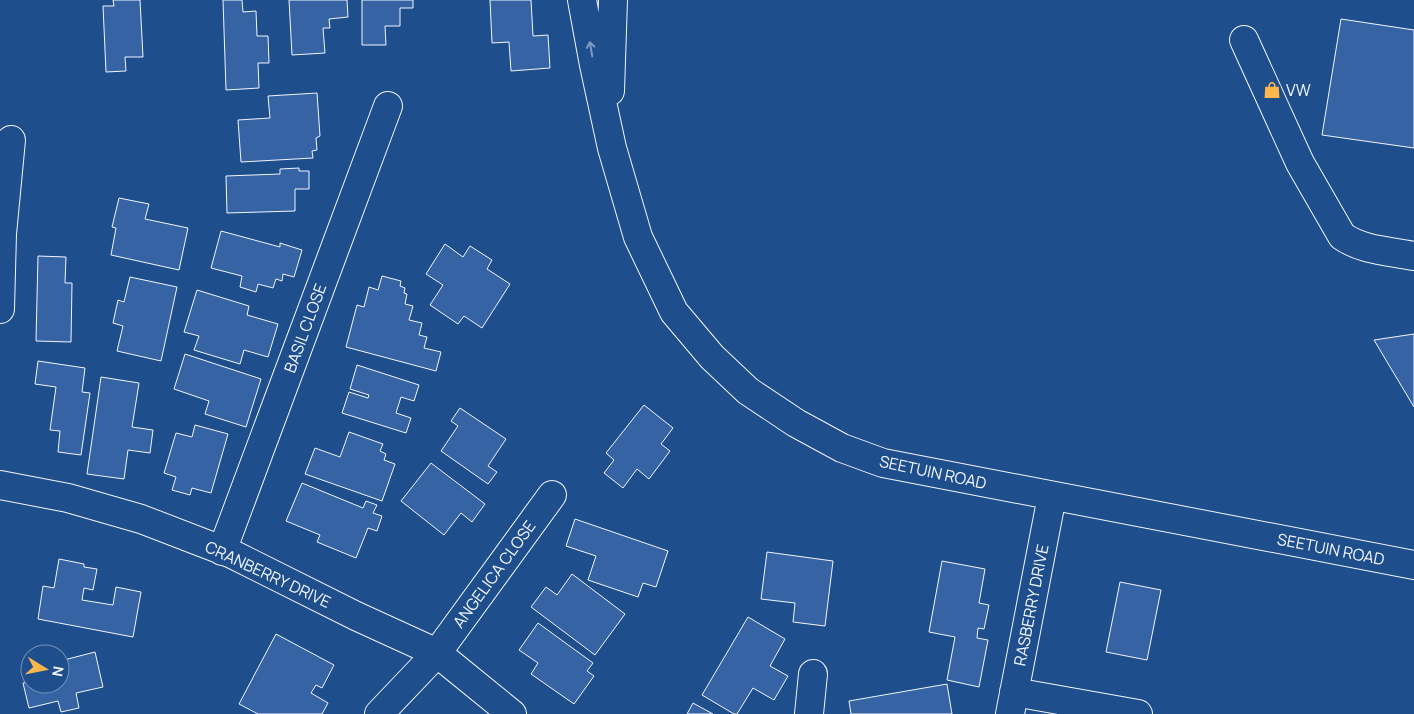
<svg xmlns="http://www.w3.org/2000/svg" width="1414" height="714" font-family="Manrope,sans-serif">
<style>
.building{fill:#3563a3;stroke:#f2f6ff}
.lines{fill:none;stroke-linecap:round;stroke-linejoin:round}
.minor-casing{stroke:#f2f6ff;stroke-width:30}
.minor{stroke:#1f4e8c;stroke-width:28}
.oneway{stroke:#7e9ac0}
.labels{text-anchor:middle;stroke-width:4;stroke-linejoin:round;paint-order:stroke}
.poi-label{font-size:16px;fill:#f2f6ff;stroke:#1f4e8c;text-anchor:start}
.street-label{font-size:16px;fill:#f2f6ff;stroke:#1f4e8c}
</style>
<rect width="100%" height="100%" fill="#1f4e8c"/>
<path class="building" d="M 113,0 L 140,0 L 143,57 L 125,57 L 126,71 L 106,72 L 103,6 L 114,6 Z
M 223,0 L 242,0 L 243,12 L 256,11 L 257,36 L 268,36 L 269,63 L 258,63 L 259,88 L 226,90 Z
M 289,0 L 347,0 L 348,17 L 329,19 L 330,28 L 323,28 L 325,53 L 292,55 Z
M 362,0 L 413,0 L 413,8 L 400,8 L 400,26 L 385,26 L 386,45 L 362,45 Z
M 490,0 L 531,0 L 533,36 L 548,35 L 550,68 L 511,71 L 509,42 L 492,43 Z
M 1341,19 L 1414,30 L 1414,148 L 1322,135 Z
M 317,93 L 320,136 L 316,138 L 317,150 L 312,151 L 313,158 L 241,162 L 238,120 L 270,118 L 268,96 Z
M 299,168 L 299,171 L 309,171 L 309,189 L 295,189 L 295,211 L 227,213 L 226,176 L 280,174 L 280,169 Z
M 119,198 L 149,204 L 145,219 L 188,228 L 179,270 L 111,255 L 116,228 L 112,227 Z
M 221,231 L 280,247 L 280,243 L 302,250 L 294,277 L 283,274 L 282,281 L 276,279 L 273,288 L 258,284 L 256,292 L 240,287 L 242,276 L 211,268 Z
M 445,244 L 463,257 L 470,246 L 492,260 L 487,269 L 510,284 L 482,328 L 464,316 L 458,324 L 430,305 L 443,285 L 426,274 Z
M 38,256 L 66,257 L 65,283 L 72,283 L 71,342 L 36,341 Z
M 382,276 L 401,281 L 400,286 L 405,288 L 404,293 L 407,294 L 405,304 L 413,306 L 409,320 L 422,323 L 419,335 L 427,337 L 424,348 L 441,352 L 436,371 L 346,347 L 357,305 L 364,307 L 369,287 L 378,290 Z
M 130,277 L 177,287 L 161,361 L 117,351 L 123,326 L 113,323 L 118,300 L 124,302 Z
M 197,290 L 249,306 L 247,315 L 278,324 L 268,357 L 244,350 L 240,364 L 194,350 L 199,336 L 184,332 Z
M 1414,334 L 1414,407 L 1374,340 Z
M 185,354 L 261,379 L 246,427 L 205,414 L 209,401 L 174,389 Z
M 38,361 L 85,368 L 82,392 L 90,393 L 81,455 L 58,452 L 60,431 L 50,430 L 56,387 L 35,384 Z
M 357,365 L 419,385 L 414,401 L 401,397 L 396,413 L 411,418 L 406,433 L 342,413 L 349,392 L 368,398 L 369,395 L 350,389 Z
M 101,377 L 139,383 L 132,427 L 153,430 L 150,453 L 128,450 L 124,479 L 87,474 Z
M 644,405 L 673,428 L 661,444 L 670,451 L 649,479 L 637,469 L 623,488 L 604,473 L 614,460 L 606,453 Z
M 460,408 L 506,439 L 488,466 L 497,472 L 488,484 L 441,451 L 458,426 L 451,421 Z
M 195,425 L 228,434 L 211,493 L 192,488 L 190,495 L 172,490 L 176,477 L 164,473 L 176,433 L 192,437 Z
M 349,432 L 383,444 L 380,451 L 386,454 L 384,460 L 395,464 L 382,501 L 305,474 L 315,448 L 340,457 Z
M 431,463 L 485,504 L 472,522 L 461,513 L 444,535 L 401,501 Z
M 302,483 L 363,508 L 366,501 L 377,505 L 373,513 L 382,516 L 377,531 L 368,528 L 356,558 L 317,542 L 320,535 L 286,521 Z
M 575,519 L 668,551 L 656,587 L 643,583 L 638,597 L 588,580 L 596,556 L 566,546 Z
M 767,552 L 833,561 L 825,626 L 793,622 L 795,603 L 761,599 Z
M 59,559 L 84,564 L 84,567 L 97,569 L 93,590 L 84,588 L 82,600 L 113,605 L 116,587 L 141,592 L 133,637 L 38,619 L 43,586 L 54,588 Z
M 942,561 L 985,569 L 979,603 L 989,605 L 984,629 L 978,628 L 977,638 L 988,640 L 979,687 L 947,680 L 955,637 L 929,632 Z
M 572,574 L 625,614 L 595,655 L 531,607 L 546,587 L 557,595 Z
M 1120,582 L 1161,590 L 1147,660 L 1106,652 Z
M 748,617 L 785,639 L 770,666 L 788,676 L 774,700 L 753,688 L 737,714 L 734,714 L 702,695 Z
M 538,623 L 593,663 L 587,671 L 594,676 L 574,704 L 531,674 L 538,663 L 519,650 Z
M 276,634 L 334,665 L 322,688 L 316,685 L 311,693 L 328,703 L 322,714 L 258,714 L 239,704 Z
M 95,652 L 103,687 L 76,693 L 79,708 L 61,712 L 58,701 L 29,708 L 23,683 L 30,682 L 30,684 L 60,684 L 60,661 Z
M 947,684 L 952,714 L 851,714 L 849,701 Z
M 693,703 L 713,714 L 687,714 Z"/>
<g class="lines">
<g class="minor-casing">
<path id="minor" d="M 582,0 L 594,65 L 612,148 L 638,237 L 674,312 L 712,357 L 748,391 L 796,423 L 842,448 L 883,463 L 1414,565
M 1244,40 L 1300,163 L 1342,236 C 1363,251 1390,251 1414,256
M 610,91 L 613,0
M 0,309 L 2,234 L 11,140
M 0,485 L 68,498 L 141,519 L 232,554 L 356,616 L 437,653 L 512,714
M 222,551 L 388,106
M 1014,692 L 1138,714
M 379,714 L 437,653 L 552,495
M 809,714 L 813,674
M 1010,714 L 1052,496"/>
</g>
<use href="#minor" class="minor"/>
</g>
<defs><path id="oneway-shaft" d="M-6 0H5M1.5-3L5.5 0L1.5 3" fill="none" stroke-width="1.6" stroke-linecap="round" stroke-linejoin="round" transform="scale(1.25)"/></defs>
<use class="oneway" href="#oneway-shaft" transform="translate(591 49) rotate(-100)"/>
<defs>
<g id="shop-bare" transform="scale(1.35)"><path d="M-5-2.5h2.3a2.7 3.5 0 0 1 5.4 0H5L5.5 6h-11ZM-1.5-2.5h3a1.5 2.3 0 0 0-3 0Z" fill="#ffb74d" stroke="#1f4e8c" stroke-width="2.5" paint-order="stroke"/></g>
</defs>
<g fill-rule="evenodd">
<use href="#shop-bare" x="1272" y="90"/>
</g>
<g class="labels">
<g class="poi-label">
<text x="1286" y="96">VW</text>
</g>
<g class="street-label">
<text transform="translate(305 328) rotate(-70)" y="6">BASIL CLOSE</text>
<text transform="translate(933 472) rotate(12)" y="6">SEETUIN ROAD</text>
<text transform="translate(1331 549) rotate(11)" y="6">SEETUIN ROAD</text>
<text transform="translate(268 574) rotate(25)" y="6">CRANBERRY DRIVE</text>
<text transform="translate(494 574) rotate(-54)" y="6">ANGELICA CLOSE</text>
<text transform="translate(1031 605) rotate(-79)" y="6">RASBERRY DRIVE</text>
</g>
</g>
<g transform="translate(45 669) rotate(100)"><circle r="24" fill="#1f4e8c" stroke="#7391ba"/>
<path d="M0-4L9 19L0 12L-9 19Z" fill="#ffb74d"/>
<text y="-8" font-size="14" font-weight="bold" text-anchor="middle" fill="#f2f6ff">N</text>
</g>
</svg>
